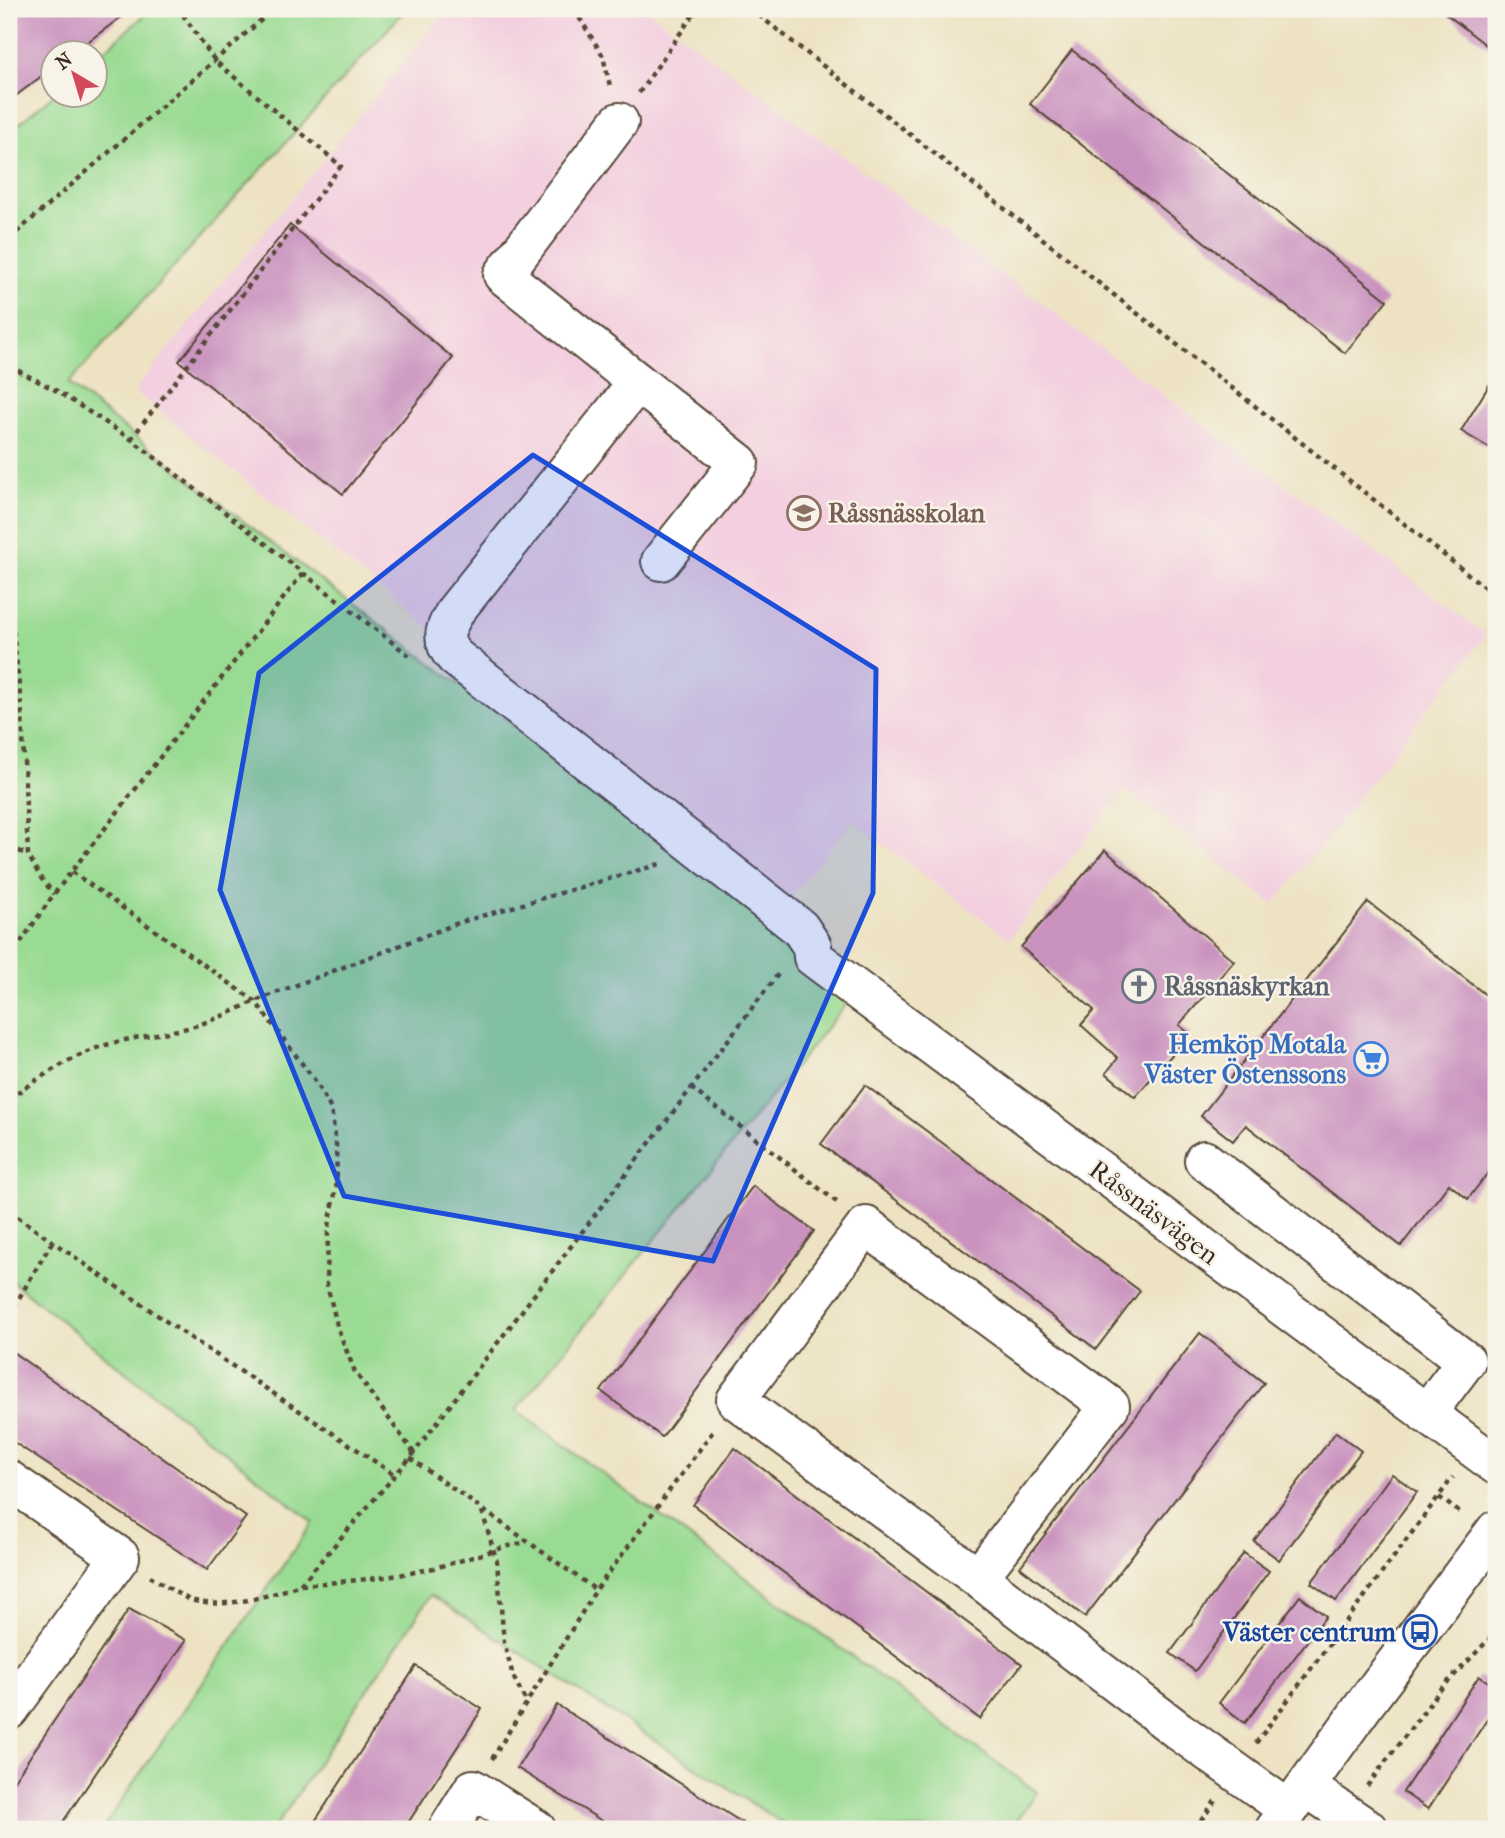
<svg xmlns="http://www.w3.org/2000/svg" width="1505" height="1838" font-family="'IM FELL French Canon',serif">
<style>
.built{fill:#f3cfdf}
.green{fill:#99db92;stroke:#6a8258;stroke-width:2}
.building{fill:#ca93bf}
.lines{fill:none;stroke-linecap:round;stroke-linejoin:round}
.minor-casing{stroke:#564637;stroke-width:42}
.path{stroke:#564637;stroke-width:4.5;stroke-dasharray:5 5;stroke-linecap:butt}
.minor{stroke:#fff;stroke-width:38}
.marked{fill:#1d4ed8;fill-opacity:0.2;stroke:#1d4ed8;stroke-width:5;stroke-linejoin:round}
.labels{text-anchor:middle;stroke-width:5;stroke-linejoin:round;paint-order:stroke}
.education-label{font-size:26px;font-weight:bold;fill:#785e54;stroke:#f7f3e8;text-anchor:start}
.worship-label{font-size:26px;font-weight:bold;fill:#5b616d;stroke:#f7f3e8;text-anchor:start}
.shop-label{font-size:26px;font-weight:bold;fill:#366cbe;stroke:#f7f3e8;text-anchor:end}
.street-label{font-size:26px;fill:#3b2a1e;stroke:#f7f3e8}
.transit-label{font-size:26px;font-weight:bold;fill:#164399;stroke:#f7f3e8;text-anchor:end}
</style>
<rect width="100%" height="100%" fill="#f7f3e8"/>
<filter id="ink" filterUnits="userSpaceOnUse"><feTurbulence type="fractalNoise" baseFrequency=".0143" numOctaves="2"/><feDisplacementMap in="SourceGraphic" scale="14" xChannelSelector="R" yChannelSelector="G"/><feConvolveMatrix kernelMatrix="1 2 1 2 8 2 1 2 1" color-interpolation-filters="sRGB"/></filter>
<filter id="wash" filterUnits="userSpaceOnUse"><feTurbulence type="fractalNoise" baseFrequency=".00686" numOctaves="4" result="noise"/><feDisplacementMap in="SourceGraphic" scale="28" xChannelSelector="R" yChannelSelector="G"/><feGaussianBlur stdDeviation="1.57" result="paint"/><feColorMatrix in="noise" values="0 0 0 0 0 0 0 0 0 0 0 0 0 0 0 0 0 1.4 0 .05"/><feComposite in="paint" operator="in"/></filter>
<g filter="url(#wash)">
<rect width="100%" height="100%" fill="#ede3c3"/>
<path class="built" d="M 447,9 L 646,9 L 1486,635 L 1274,905 L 1125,789 L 1009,939 L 852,821 L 780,910 L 134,391 Z"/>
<path class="green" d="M 152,9 L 406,9 L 68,384 L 265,538 L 860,987 L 516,1410 L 1037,1792 L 1011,1829 L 791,1829 L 431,1595 L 274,1829 L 102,1829 L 313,1522 L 9,1279 L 9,132 L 53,95 L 94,94 L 95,58 Z"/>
<g id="blocks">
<path class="building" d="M 17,9 L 132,9 L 74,52 L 52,52 L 52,68 L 9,101 L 9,15 Z
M 916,9 L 930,9 L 922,16 Z
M 1440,9 L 1496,9 L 1496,53 Z
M 1072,50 L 1387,300 L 1345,353 L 1030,104 Z
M 290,225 L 453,358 L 343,494 L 179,361 Z
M 1496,374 L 1496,452 L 1461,431 Z
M 1105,850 L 1234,961 L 1179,1025 L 1190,1034 L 1135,1097 L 1106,1073 L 1118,1058 L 1081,1025 L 1094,1010 L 1021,947 Z
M 1368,902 L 1496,1003 L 1496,1162 L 1468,1199 L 1449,1184 L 1401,1246 L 1246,1125 L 1233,1141 L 1201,1116 Z
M 865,1085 L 1140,1291 L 1096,1349 L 821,1144 Z
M 753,1186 L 814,1231 L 662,1437 L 601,1391 Z
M 1200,1333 L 1264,1383 L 1085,1617 L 1020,1567 Z
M 14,1353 L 246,1517 L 207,1570 L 9,1439 L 9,1361 Z
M 1336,1432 L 1361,1451 L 1279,1560 L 1254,1541 Z
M 735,1448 L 1022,1664 L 980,1719 L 693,1505 Z
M 1392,1474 L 1417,1492 L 1336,1601 L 1311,1583 Z
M 1244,1553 L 1269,1571 L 1195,1671 L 1170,1653 Z
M 1300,1596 L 1326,1616 L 1245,1723 L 1219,1703 Z
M 129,1609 L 186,1640 L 58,1829 L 9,1829 L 9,1788 Z
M 416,1666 L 482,1709 L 404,1829 L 310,1829 Z
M 1479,1676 L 1496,1687 L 1496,1706 L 1428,1809 L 1403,1792 Z
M 557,1705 L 752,1829 L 615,1829 L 517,1768 Z"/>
</g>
</g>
<g filter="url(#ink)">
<use href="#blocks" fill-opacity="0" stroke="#564637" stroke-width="2"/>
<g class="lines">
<g class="minor-casing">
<path id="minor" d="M 619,122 L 503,275 L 739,463 L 661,561
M 637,383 L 456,610 C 445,629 439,639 455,657 L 800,928 L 812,946 L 813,957 L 1496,1465
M 1204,1160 L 1466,1361 L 1426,1414
M 866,1226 L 1110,1406 L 978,1578 L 736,1400 Z
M 9,1480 L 120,1557 L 9,1710
M 978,1578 L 1179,1731 L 1289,1810
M 1306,1787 L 1368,1829
M 448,1829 L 473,1789 L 536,1829
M 1275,1829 L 1367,1701 L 1496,1530"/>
</g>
<path class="path" d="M 574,9 L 603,56 L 610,86
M 751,9 L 1496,596
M 639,93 L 697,9
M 9,239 L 274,9
M 9,366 L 57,391 L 131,439 L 411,657
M 131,439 L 341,166 L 215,61 L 179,9
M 9,591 L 22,713 L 28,855 L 41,878 L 54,894
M 9,848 L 28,854
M 72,872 L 255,1001 L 313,1078 L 331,1109 L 336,1144 L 337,1182 L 328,1232 L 327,1285 L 338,1329 L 355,1372 L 414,1453
M 9,959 L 54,894 L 303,573
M 691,1088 L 838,1203
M 9,1099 C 35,1080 66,1060 97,1048 C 127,1037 160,1035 191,1027 C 213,1021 234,1011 255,1001 L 461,922 L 660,864
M 9,1211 L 170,1324 L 395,1475
M 9,1315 L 52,1242
M 410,1458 L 596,1590
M 1439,1497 L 1463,1515
M 482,1511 L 497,1562 L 504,1642 L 513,1676 L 526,1702
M 150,1576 C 162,1583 175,1593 188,1599 C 219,1611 270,1596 300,1585 L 410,1458 L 779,973
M 301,1585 C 349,1581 399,1578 445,1565 C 473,1558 499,1547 527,1542
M 1256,1743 L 1453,1477
M 492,1759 L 596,1590 L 714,1430
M 1367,1786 L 1440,1690 L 1496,1632
M 1195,1829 L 1215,1801"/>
<use href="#minor" class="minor"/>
</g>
</g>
<path class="marked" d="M 533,455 L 876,669 L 873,893 L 713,1261 L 344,1196 L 220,890 L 259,673 Z"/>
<defs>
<g id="school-ring" transform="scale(1.75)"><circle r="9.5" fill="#f7f3e8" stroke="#8d6e63" stroke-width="1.5"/><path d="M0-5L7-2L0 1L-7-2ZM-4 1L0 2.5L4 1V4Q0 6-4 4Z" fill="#8d6e63"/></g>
<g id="church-ring" transform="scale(1.75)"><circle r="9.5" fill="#f7f3e8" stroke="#6b7280" stroke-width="1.5"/><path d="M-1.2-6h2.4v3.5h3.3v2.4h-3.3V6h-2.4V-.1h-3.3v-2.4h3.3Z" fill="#6b7280"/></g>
<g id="supermarket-ring" transform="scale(1.75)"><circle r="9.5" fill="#f7f3e8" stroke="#3f7fe0" stroke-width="1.5"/><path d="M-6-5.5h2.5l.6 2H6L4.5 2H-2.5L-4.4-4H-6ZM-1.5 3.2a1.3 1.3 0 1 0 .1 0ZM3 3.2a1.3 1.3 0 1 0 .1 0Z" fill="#3f7fe0"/></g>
<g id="bus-ring" transform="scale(1.75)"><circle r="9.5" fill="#f7f3e8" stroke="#1a4fb4" stroke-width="1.5"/><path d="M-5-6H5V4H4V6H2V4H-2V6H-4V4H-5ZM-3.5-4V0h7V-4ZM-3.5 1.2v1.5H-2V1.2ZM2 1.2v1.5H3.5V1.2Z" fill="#1a4fb4"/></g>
</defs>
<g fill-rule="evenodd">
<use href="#school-ring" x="804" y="513"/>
<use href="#church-ring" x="1139" y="986"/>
<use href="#supermarket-ring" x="1371" y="1059"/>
<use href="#bus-ring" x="1420" y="1632"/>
</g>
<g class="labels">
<g class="education-label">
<text x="828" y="522">Råssnässkolan</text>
</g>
<g class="worship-label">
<text x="1164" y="995">Råssnäskyrkan</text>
</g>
<g class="shop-label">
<text x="1346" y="1053">Hemköp Motala<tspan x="1346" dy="30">Väster Östenssons</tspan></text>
</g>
<g class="street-label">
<text transform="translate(1154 1212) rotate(37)" y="9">Råssnäsvägen</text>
</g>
<g class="transit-label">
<text x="1396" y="1641">Väster centrum</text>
</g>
</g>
<rect width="1505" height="1838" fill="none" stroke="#f7f3e8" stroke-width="35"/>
<g transform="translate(74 74) rotate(322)"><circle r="33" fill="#f7f3e8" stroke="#aca397" stroke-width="2"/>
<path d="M0-5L12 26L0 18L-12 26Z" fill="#d1495b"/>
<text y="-10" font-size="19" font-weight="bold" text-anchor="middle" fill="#3b2a1e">N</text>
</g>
</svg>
